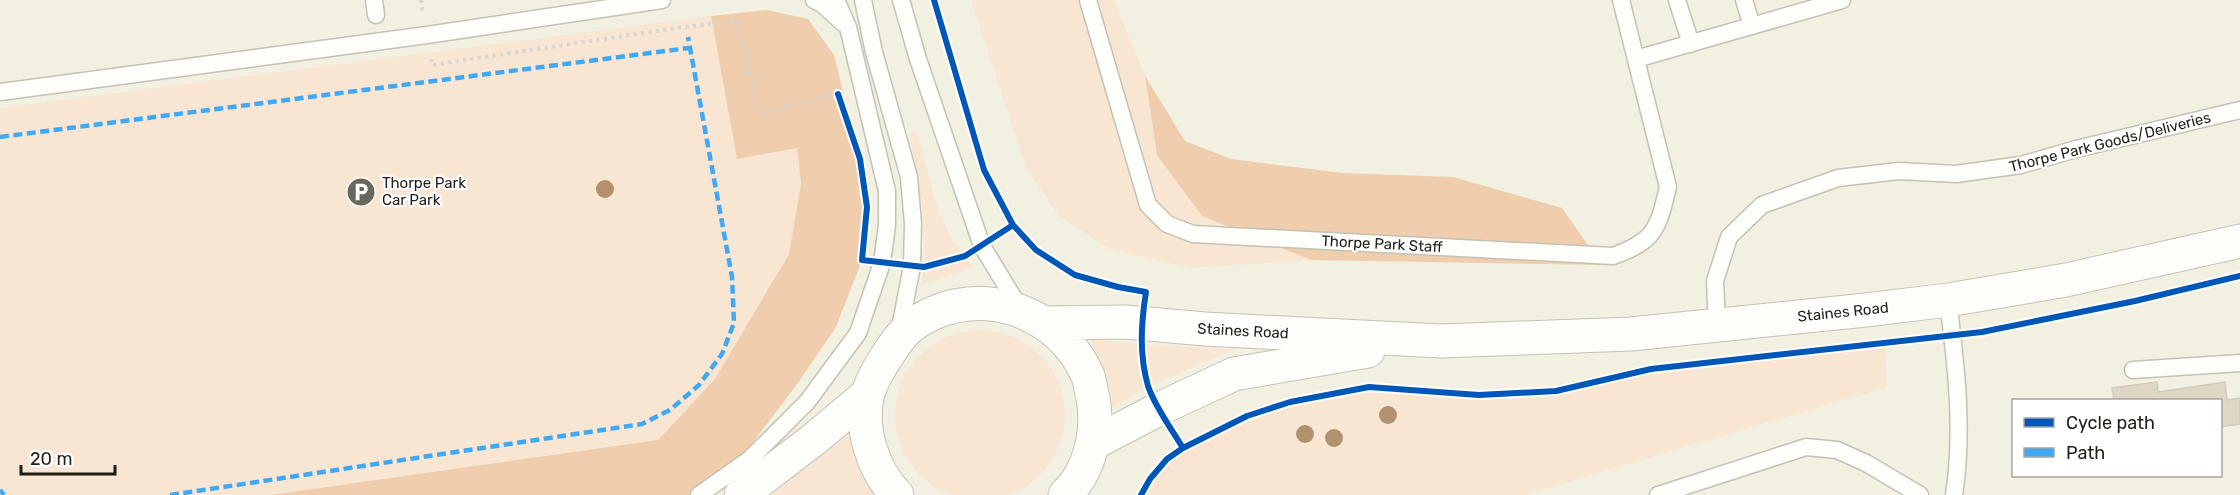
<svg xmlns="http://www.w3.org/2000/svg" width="2240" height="495" font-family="Rubik,sans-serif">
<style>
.green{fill:#f8e6d3}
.forest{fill:#f0cdad}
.building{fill:#dfd7c3;stroke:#cecbbf;stroke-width:1.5}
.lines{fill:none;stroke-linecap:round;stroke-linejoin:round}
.service-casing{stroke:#c3c2b7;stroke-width:19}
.primary-casing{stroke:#c3c2b7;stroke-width:35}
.path{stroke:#d6d6d2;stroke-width:4;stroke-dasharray:3 4.5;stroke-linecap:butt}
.service{stroke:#fdfdfa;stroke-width:16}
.primary{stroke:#fdfdfa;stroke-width:33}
.quiet{stroke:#3fa9f5;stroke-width:4.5;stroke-dasharray:9 4.5;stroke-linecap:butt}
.cycleway-casing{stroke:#fff;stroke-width:10}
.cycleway{stroke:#0057b8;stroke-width:6}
.tree{fill:#b2926e}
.labels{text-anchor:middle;stroke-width:4.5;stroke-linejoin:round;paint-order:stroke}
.street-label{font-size:15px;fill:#201f16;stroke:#fff}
.poi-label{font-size:15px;fill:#201f16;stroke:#fff;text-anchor:start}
</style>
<rect width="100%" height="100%" fill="#f2f0e1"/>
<path class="green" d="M 971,0 L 1114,0 L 1145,76 L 1157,155 L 1202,216 L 1311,260 L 1191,268 L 1110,249 L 1060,217 L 1026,169 Z
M 711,16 L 737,158 L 797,148 L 801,183 L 789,254 L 715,379 L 658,440 L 270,495 L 0,495 L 0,108 Z
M 917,131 L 935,202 L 952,240 L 974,268 L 921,285 C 931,234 918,183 909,132 Z
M895 415a85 85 0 1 1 170 0a85 85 0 1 1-170 0Z
M 1090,338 L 1141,345 L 1235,349 L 1148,387 L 1111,408 L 1100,362 Z
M 1885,344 L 1887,387 L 1524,495 L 1142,495 L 1150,479 L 1200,438 L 1290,402 L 1369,387 L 1479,395 L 1556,391 L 1651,369 Z
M 852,429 L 877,495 L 759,495 Z"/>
<path class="forest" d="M 767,10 L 808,19 L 834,55 L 860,159 L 867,207 L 862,260 L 836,327 L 798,383 L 747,450 L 698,495 L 270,495 L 658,440 L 715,379 L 789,254 L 801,183 L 797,148 L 737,159 L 711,16 Z
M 1145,76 L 1185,141 L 1231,159 L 1343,173 L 1453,177 L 1562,208 L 1602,265 L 1311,260 L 1202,216 L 1157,155 Z"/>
<path class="building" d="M 2157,382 L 2158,392 L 2225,382 L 2227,400 L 2240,398 L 2240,424 L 2220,427 L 2220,400 L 2114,400 L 2112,388 Z"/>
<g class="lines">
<g class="service-casing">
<path id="service" d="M 374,0 L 376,15
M 814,0 L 822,4 L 843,23
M 863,0 L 874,52 L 909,177 L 913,224 L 912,266 L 899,333
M 901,0 L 918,59 L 982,246 L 1021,310
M 1088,0 L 1148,205 L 1167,224 L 1193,234 L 1613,256 C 1655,241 1658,229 1668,187 L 1621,0
M 1677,0 L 1691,44
M 1744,0 L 1752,26
M 1636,59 L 1842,0
M 0,92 L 427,35 L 662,0
M 1948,300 C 1956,365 1964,430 1954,495
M 1717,326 L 1715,281 L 1729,237 L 1762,205 L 1838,178 L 1899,171 L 1956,174 L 2021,165 L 2076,149 L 2240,110
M 2133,370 L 2240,363
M 699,495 L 750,459 L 807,402 L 858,333 L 882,263 L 887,225 L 887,191 L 848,27 L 836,0
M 1658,495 L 1806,447 L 1837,450 L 1866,463 L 1920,495"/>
</g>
<g class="primary-casing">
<path id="primary" d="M 1046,323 L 1126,322 L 1205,329 L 1441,341 L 1631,334 L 1866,310 L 1948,300 L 2066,280 L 2240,241
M 1092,444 L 1159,409 L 1234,374 L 1368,351
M 741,495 L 813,440 L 868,394
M 897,495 C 873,470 859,428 868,393 C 872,380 881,365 889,353 C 897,340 906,328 920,320 C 981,283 1060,311 1088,376 C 1090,382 1091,391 1093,398 C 1099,431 1090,472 1065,495"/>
</g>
<path class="path" d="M 421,0 L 423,13
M 431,59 L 432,65 L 676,28 L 738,21 L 759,113 L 838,94
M 1002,233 L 1013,225"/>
<use href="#service" class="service"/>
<use href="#primary" class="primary"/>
<path class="quiet" d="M 0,137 L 689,48
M 0,490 L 4,495
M 170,495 L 642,424 L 670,410 L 699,385 L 722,354 L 734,323 L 732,277 L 688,37"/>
<g class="cycleway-casing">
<path id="cycleway" d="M 934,0 L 984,170 L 1013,225 L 1036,250 L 1075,275 L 1118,287 L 1146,292 C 1141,324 1139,354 1148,386 C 1155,407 1171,428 1183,448
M 838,94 L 860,159 L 867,207 L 862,260 L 924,267 L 965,256 L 1013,225
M 1141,495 L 1150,479 L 1167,459 L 1183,448 L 1247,416 L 1290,402 L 1369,387 L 1479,395 L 1556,391 L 1651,369 L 1982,332 L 2135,301 L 2240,276"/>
</g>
<use href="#cycleway" class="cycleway"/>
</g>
<g class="tree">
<circle cx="605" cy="189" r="9"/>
<circle cx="1388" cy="415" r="9"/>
<circle cx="1305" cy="434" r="9"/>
<circle cx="1334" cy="438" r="9"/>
</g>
<defs>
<g id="parking-disc" transform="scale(1.5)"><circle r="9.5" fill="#6a685d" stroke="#fff"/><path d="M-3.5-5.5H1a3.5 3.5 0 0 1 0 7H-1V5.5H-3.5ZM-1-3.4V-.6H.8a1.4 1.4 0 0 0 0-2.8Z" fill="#fff"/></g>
</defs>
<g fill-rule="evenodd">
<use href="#parking-disc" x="361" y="192"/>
</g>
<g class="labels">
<g class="street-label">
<text transform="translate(2110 142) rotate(-14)" y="5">Thorpe Park Goods/Deliveries</text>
<text transform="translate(1382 244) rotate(3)" y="5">Thorpe Park Staff</text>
<text transform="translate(1843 312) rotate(-6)" y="5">Staines Road</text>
<text transform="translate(1243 331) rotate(3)" y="5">Staines Road</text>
</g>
<g class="poi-label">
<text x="382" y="188">Thorpe Park<tspan x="382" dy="17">Car Park</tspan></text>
</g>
</g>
<rect x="2012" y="399" width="210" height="78" fill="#ffffff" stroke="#a6a5a2" stroke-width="1.5"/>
<rect x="2024" y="418" width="30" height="9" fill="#0057b8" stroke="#a6a5a2" stroke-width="1.5"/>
<text x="2066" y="429" font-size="18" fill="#201f16">Cycle path</text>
<rect x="2024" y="448" width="30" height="9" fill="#3fa9f5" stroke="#a6a5a2" stroke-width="1.5"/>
<text x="2066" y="459" font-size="18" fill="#201f16">Path</text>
<path d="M21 465v9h94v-9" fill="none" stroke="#201f16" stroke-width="3"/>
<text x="30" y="465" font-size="18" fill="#201f16" stroke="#ffffff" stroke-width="4.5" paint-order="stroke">20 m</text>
</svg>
